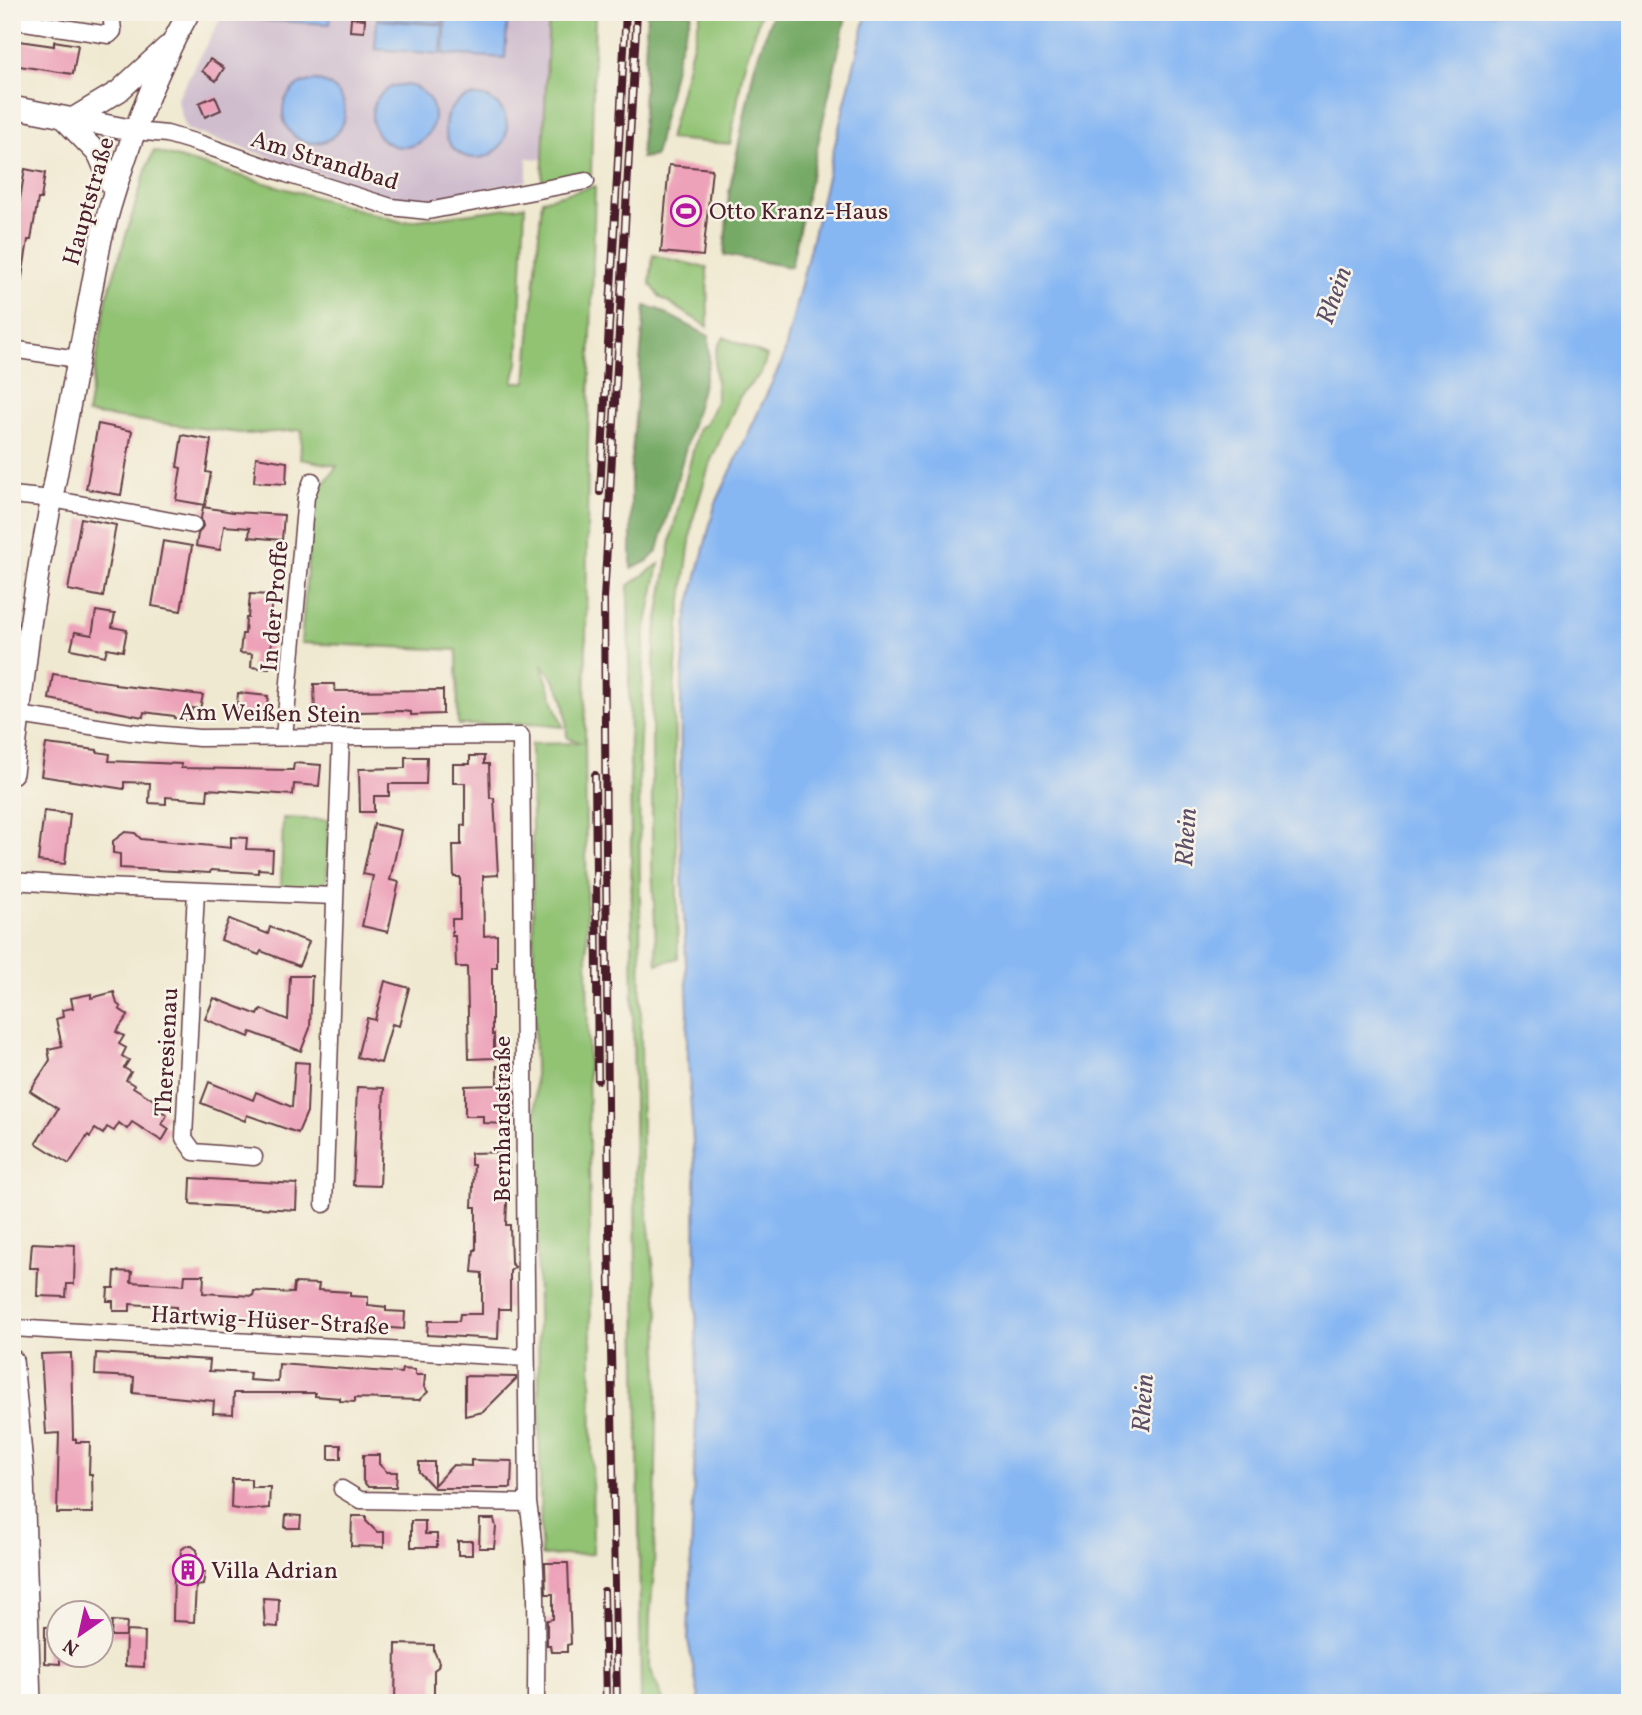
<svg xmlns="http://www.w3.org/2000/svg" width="1642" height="1715" font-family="Vollkorn,serif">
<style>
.industrial{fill:#cfbdce}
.green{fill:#91c373;stroke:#6e714f;stroke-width:2}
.forest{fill:#74a965;stroke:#5f6448;stroke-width:2}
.water{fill:#87b7f3;stroke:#686b8f;stroke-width:2}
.building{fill:#eda2b9}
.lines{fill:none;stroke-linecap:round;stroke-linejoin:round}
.minor-casing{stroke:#633d44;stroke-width:19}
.major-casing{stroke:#633d44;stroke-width:24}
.minor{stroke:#fff;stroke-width:16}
.major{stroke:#fff;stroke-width:21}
.rail-casing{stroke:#4a1f2b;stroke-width:8}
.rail{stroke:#f7f3e8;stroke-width:5;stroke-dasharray:16;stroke-linecap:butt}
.labels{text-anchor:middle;stroke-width:5;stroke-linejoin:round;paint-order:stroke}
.street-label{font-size:24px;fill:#4a1f2b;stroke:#f7f3e8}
.poi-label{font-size:24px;fill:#4a1f2b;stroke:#f7f3e8;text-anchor:start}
.water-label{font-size:26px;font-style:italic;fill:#5c4d67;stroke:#f7f3e8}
</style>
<rect width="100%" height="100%" fill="#f7f3e8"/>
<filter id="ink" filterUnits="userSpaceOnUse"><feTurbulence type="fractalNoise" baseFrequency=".0143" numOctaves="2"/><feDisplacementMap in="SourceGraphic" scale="14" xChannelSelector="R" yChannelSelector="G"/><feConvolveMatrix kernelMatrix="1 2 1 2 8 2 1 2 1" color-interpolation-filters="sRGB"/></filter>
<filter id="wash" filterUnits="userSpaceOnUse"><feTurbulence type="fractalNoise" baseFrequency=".00686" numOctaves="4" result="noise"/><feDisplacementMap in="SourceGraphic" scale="28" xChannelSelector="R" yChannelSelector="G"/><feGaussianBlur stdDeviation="1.57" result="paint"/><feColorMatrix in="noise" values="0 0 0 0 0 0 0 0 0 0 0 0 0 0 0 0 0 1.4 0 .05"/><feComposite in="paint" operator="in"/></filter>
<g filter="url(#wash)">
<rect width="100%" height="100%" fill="#f0e9d1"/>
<path class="industrial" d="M 224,12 L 549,12 L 542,159 L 527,158 L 527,181 L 428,201 L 390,197 L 186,129 L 177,99 Z"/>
<path class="green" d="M 549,12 L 595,12 L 591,175 L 542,183 Z
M 701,12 L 761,12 L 743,70 L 730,144 L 669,139 Z
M 154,151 L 402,222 L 525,206 L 518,363 L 513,382 L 526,382 L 542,200 L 595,186 L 588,444 L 585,743 L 593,1554 L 541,1556 L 531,744 L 582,743 L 567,738 C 566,702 566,691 541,664 L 563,727 L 535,724 L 458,725 L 457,650 L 301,643 L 313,498 L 337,466 L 300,459 L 302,430 L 248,434 L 87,414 L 107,297 L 147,167 Z
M 653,255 L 707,268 L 708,327 L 660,297 L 650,283 Z
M 724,337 L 767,356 L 761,373 L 740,396 L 711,460 L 693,519 L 680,614 L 674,694 L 678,958 L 657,964 L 652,865 L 652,714 L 655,638 L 672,534 L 699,427 L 705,425 C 709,416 718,402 717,393 C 716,374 710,353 724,337 Z
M 659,564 L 645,633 L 639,760 L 642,1168 L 659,1314 L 654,1571 L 650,1615 L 649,1665 L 664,1703 L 641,1703 L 628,586 Z
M 283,818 L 328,820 L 327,878 L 325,884 L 315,889 L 281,887 Z"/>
<path class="forest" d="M 647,12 L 692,12 L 678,53 L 655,156 L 641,158 Z
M 773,12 L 847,12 L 791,267 L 724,255 L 729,193 L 754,68 Z
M 645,306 L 657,309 L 709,336 L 709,362 L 658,550 L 648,561 L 631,569 L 631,465 Z"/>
<path class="water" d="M 262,12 L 331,12 L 330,24 L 262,20 Z
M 378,12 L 444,12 L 443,23 L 377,19 Z
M 446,12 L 508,12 L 505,58 L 444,54 Z
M 867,12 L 1630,12 L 1630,1703 L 700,1703 L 688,1640 L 697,1391 L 695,1176 L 687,1043 L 688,1011 L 680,824 L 681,696 L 687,615 L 715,505 L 783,359 Z
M 377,20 L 443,25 L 441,54 L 375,49 Z
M283 112a31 31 0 1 1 62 0a31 31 0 1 1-62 0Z
M372 116a31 31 0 1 1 62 0a31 31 0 1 1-62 0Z
M445 127a31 31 0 1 1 62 0a31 31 0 1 1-62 0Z"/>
<g id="blocks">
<path class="building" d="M 351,18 L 365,19 L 364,32 L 350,31 Z
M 12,40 L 54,46 L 54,41 L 78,45 L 73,74 L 12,65 Z
M 210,59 L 224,68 L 216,81 L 202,71 Z
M 215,96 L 221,110 L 205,117 L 199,103 Z
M 669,165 L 712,169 L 703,256 L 661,252 Z
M 25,169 L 45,173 L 41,199 L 38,199 L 31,240 L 28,240 L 20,290 L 12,289 L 12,229 L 15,210 L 18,211 Z
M 98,424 L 132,431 L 121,495 L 86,489 Z
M 182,435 L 211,440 L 206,472 L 211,473 L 205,505 L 176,500 L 181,468 L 177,467 Z
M 256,457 L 287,462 L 286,484 L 254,482 Z
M 203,507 L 233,512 L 284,515 L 282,540 L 249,537 L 250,528 L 224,526 L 220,550 L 196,546 L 198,534 L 203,526 L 201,518 Z
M 81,518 L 116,525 L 103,597 L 68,590 Z
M 163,541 L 192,546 L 181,611 L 152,606 Z
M 250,594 L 272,595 L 270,619 L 274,619 L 269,669 L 251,667 L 252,654 L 240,653 L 242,634 L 245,634 L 246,618 L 248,618 Z
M 96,611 L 115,614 L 112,627 L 127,630 L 123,651 L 107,648 L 105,656 L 71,649 L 75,632 L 92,635 Z
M 53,674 L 115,683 L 115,685 L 203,695 L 200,709 L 192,708 L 190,721 L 174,718 L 174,716 L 144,712 L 143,717 L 49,699 Z
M 314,684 L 334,684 L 335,691 L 443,690 L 443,714 L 411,715 L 411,712 L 401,711 L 315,713 Z
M 238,693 L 268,696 L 266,718 L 236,716 Z
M 46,744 L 97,750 L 97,752 L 110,754 L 109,761 L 181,764 L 181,768 L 293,770 L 294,763 L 321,765 L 319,786 L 294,784 L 293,795 L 208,789 L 207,800 L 166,797 L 166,804 L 149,803 L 150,783 L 124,782 L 124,789 L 41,776 Z
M 470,756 L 484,756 L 484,764 L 489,764 L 490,798 L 494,798 L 498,875 L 483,876 L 484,936 L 497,935 L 497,967 L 492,967 L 492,1035 L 494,1034 L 494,1058 L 469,1059 L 467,967 L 456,967 L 455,936 L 452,936 L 452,919 L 460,919 L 460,877 L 454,877 L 453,845 L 461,845 L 461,825 L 465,826 L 465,783 L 453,783 L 453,764 L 470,764 Z
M 405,757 L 427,757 L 426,784 L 389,784 L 389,796 L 374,796 L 374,812 L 360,812 L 359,769 L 405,768 Z
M 44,811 L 70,814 L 65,864 L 38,861 Z
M 374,824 L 401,830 L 390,880 L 399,882 L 388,932 L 362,926 L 373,876 L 363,874 Z
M 125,832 L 135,833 L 141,839 L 231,848 L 231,837 L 247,838 L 246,849 L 273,850 L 272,870 L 258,869 L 258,873 L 211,870 L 210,873 L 120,868 L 120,854 L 113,853 L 113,841 Z
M 229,919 L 268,934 L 270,927 L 309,942 L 299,966 L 261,951 L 259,955 L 221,940 Z
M 290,976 L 312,976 L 310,1028 L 301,1051 L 251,1032 L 249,1037 L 205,1019 L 214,998 L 258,1015 L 261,1009 L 288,1020 Z
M 385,981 L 409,988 L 399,1026 L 392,1024 L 381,1063 L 357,1057 L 367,1018 L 375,1020 Z
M 114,992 L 117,1004 L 121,1007 L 119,1009 L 128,1015 L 116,1032 L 124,1036 L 119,1044 L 126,1048 L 122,1056 L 129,1060 L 124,1068 L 131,1072 L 126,1080 L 134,1085 L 133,1087 L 163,1106 L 160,1110 L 167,1115 L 162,1124 L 169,1129 L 162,1141 L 132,1122 L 127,1129 L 119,1123 L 114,1131 L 107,1127 L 103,1134 L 95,1129 L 90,1137 L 88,1135 L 69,1164 L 36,1143 L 58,1109 L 30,1091 L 50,1060 L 48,1049 L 62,1046 L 56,1019 L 63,1017 L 62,1010 L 73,1008 L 71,998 L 91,994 L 91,998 Z
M 295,1062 L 309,1063 L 307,1112 L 298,1133 L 247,1115 L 245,1121 L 201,1103 L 209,1082 L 253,1100 L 256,1092 L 292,1107 Z
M 497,1066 L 511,1066 L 508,1124 L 483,1123 L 483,1116 L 465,1116 L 465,1086 L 497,1085 Z
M 357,1087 L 384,1088 L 380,1186 L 353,1185 Z
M 507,1152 L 508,1164 L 509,1163 L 506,1225 L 510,1225 L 511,1263 L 515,1267 L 510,1271 L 510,1309 L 499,1309 L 498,1339 L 427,1335 L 428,1321 L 459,1321 L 460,1314 L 482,1314 L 482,1273 L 472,1272 L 474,1250 L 476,1250 L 476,1207 L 472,1207 L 474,1165 L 471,1165 L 471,1153 Z
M 191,1178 L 297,1184 L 296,1210 L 190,1204 Z
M 32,1243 L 75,1245 L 74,1284 L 67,1284 L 66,1297 L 37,1296 L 38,1268 L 30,1268 Z
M 115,1271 L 132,1272 L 131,1282 L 184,1285 L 185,1275 L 204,1275 L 203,1293 L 253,1296 L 254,1291 L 293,1293 L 294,1283 L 319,1284 L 318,1290 L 350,1292 L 350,1296 L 368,1297 L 368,1305 L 386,1307 L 386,1311 L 405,1312 L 404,1329 L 283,1320 L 179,1316 L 179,1312 L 176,1312 L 176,1307 L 130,1304 L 130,1311 L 113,1311 L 113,1301 L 107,1301 L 108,1288 L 114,1288 Z
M 71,1353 L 73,1439 L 76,1439 L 76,1442 L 90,1442 L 89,1474 L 92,1474 L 93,1513 L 57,1513 L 59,1433 L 46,1434 L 41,1354 Z
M 96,1353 L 210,1360 L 209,1371 L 250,1373 L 249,1380 L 278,1382 L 279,1364 L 401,1373 L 402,1369 L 415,1370 L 415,1375 L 425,1375 L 424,1387 L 428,1392 L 419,1400 L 355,1398 L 355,1402 L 340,1401 L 340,1398 L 315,1396 L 315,1393 L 234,1393 L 233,1414 L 213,1413 L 214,1401 L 133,1393 L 134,1377 L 95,1375 Z
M 465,1376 L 516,1377 L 516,1379 L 483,1412 L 465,1416 Z
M 329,1445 L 341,1445 L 341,1459 L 329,1459 Z
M 363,1455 L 379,1455 L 379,1464 L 387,1472 L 397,1472 L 396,1487 L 368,1487 L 363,1481 Z
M 471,1460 L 512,1461 L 511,1488 L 434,1488 L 419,1472 L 419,1462 L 434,1462 L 434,1485 L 453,1465 L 471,1466 Z
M 232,1479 L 251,1479 L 251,1487 L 270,1487 L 269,1508 L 246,1510 L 231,1508 Z
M 286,1515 L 301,1516 L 300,1528 L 285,1528 Z
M 352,1516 L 366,1516 L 366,1521 L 377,1532 L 384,1532 L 384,1547 L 351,1546 Z
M 480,1519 L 494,1519 L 496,1527 L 494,1548 L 479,1548 Z
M 411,1521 L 425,1521 L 425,1534 L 437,1534 L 437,1547 L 411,1547 Z
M 458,1541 L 472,1541 L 472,1555 L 458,1555 Z
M 186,1546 L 192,1546 L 197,1550 L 196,1568 L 202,1569 L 202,1572 L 205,1572 L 203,1585 L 196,1586 L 194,1622 L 173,1621 L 174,1567 L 180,1568 L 181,1550 Z
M 545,1563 L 568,1563 L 571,1644 L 567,1645 L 567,1652 L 551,1652 L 550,1645 L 547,1645 L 547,1620 L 553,1619 L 553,1594 L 546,1594 Z
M 263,1598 L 279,1599 L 278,1627 L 265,1626 Z
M 112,1621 L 127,1622 L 126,1636 L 111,1636 Z
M 45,1627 L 60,1627 L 60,1664 L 45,1663 Z
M 126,1631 L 145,1632 L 144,1667 L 125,1666 Z
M 396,1644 L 434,1645 L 434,1651 L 439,1662 L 438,1667 L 434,1670 L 434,1694 L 429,1698 L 429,1703 L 395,1703 Z"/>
</g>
</g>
<g filter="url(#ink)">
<use href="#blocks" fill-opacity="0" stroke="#633d44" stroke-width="2"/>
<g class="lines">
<g class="minor-casing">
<path id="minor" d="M 12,20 L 109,35 L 113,31 L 111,12
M 135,131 L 167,134 L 201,144 L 287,174 L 391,207 L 428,211 L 586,181
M 12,349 L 77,359
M 12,495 L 52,499 L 193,525
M 19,715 L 130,732 L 199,738 L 521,736 L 528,1503 C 539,1568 536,1637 536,1703
M 284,737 L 306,497 L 312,481
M 12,881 L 104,887 L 334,896
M 196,891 L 184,1138 L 194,1152 L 254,1157
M 324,1204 L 341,737
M 12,1328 L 526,1358
M 342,1489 L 360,1500 L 528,1503"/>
</g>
<g class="major-casing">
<path id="major" d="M 12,107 L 135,131
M 62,117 L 99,155 L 114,190
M 74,118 L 119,91 L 167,47
M 12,773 L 30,625 L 40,561 L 101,239 C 122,160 149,83 189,12
M 12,1360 L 23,1475 L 30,1703"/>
</g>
<use href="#minor" class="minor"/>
<use href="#major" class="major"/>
<g class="rail-casing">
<path id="rail" d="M 600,492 L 626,12
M 595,775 L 598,1080
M 604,1591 L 606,1703
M 617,1703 L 609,1229 L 604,599 L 637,12"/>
</g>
<use href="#rail" class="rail"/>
</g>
</g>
<defs>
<g id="stadium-ring" transform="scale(1.575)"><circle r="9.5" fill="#f7f3e8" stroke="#b5179e" stroke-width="1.5"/><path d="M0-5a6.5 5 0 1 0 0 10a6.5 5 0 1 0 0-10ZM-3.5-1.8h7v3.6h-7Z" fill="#b5179e"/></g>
<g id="building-ring" transform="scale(1.575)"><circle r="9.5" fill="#f7f3e8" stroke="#b5179e" stroke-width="1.5"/><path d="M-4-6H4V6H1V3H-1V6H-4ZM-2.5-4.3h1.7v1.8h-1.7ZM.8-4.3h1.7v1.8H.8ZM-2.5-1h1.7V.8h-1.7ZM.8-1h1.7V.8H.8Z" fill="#b5179e"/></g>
</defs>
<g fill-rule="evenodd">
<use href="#stadium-ring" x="686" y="211"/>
<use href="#building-ring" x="188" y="1570"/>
</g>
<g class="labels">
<g class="street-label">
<text transform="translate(325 160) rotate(17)" y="8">Am Strandbad</text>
<text transform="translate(88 201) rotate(-74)" y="8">Hauptstraße</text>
<text transform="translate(274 606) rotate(-85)" y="8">In der Proffe</text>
<text transform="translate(270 713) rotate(1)" y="8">Am Weißen Stein</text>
<text transform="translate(166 1052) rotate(-87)" y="8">Theresienau</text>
<text transform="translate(502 1119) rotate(-90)" y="8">Bernhardstraße</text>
<text transform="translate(270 1320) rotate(3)" y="8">Hartwig-Hüser-Straße</text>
</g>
<g class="poi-label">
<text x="709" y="219">Otto Kranz-Haus</text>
<text x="211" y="1578">Villa Adrian</text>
</g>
<g class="water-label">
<text transform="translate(1333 295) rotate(-70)" y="9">Rhein</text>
<text transform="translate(1185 837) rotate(-86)" y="9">Rhein</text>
<text transform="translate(1142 1403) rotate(-86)" y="9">Rhein</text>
</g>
</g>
<rect width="1642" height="1715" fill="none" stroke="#f7f3e8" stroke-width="42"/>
<g transform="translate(80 1634) rotate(214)"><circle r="33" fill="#f7f3e8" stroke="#b29e9c" stroke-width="2"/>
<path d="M0-5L12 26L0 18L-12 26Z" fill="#b5179e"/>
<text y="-10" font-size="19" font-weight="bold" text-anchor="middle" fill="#4a1f2b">N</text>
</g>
</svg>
